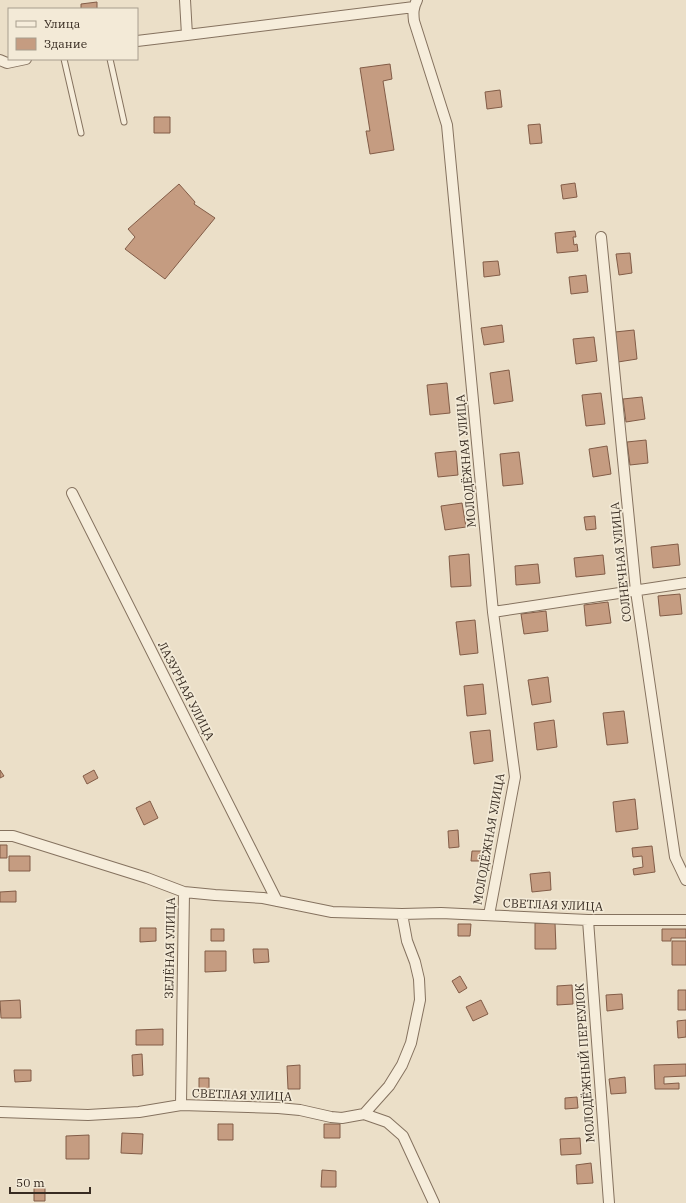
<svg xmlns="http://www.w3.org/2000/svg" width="686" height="1203" font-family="'IBM Plex Serif',serif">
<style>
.building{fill:#c59c81;stroke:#825c47}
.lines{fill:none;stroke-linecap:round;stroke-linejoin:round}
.service-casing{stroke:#85725f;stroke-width:7}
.minor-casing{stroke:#85725f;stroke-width:12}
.service{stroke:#f6eddb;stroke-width:5}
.minor{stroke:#f6eddb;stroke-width:10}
.labels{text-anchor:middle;stroke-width:3.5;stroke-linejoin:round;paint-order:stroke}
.street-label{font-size:12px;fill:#372b21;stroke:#f3ead7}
</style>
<rect width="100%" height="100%" fill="#ebdfc8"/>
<path class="building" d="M 97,2 L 97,9 L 81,9 L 81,4 Z
M 390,64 L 392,79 L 383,81 L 394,150 L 370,154 L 366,131 L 370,131 L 360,68 Z
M 500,90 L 502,107 L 487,109 L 485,92 Z
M 154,117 L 170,117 L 170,133 L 154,133 Z
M 540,124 L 542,143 L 530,144 L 528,125 Z
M 575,183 L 577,197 L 563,199 L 561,185 Z
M 179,184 L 195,202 L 194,204 L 215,218 L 165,279 L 125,249 L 135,237 L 128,229 Z
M 575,231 L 576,237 L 573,237 L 574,245 L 577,244 L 578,251 L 557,253 L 555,233 Z
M 630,253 L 632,273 L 619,275 L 616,254 Z
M 498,261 L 500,275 L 484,277 L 483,262 Z
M 586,275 L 588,292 L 571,294 L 569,277 Z
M 502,325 L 504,342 L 484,345 L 481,328 Z
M 634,330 L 637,359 L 618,362 L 615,332 Z
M 594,337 L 597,361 L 576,364 L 573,339 Z
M 509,370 L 513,401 L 494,404 L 490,373 Z
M 447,383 L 450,413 L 430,415 L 427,385 Z
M 601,393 L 605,424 L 586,426 L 582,395 Z
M 642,397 L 645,419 L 626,422 L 623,399 Z
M 646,440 L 648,463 L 630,465 L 627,442 Z
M 607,446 L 611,474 L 593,477 L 589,449 Z
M 456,451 L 458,475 L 438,477 L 435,453 Z
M 519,452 L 523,484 L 503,486 L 500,454 Z
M 462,503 L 466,527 L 445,530 L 441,506 Z
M 595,516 L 596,529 L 586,530 L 584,517 Z
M 678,544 L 680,565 L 653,568 L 651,547 Z
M 469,554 L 471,586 L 451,587 L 449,556 Z
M 603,555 L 605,574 L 576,577 L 574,558 Z
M 538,564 L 540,583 L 516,585 L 515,566 Z
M 680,594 L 682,614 L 660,616 L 658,596 Z
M 608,602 L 611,623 L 586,626 L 584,605 Z
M 546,611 L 548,631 L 524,634 L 521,614 Z
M 475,620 L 478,653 L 460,655 L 456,622 Z
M 548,677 L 551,702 L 532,705 L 528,680 Z
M 483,684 L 486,714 L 467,716 L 464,686 Z
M 624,711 L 628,743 L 607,745 L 603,713 Z
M 554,720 L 557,747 L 537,750 L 534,723 Z
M 490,730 L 493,761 L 474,764 L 470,732 Z
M 0,770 L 4,776 L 0,778 Z
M 94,770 L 98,778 L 87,784 L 83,776 Z
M 635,799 L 638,829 L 616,832 L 613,802 Z
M 150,801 L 158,818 L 144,825 L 136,808 Z
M 458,830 L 459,847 L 449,848 L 448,831 Z
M 0,845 L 7,845 L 7,858 L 0,858 Z
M 652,846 L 655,872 L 634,875 L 633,869 L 643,867 L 642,856 L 633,857 L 632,848 Z
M 472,851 L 482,851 L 481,861 L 471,861 Z
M 9,856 L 30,856 L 30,871 L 9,871 Z
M 550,872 L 551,890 L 532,892 L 530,874 Z
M 16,891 L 16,902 L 0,902 L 0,892 Z
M 535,923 L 555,923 L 556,949 L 535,949 Z
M 458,924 L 471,924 L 470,936 L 458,936 Z
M 140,928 L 156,928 L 156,941 L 140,942 Z
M 211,929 L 224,929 L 224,941 L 211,941 Z
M 662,929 L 686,929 L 686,938 L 671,938 L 671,941 L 662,941 Z
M 672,941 L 686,941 L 686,965 L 672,965 Z
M 253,949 L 268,949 L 269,962 L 254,963 Z
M 205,951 L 226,951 L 226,971 L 205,972 Z
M 460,976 L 467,988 L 459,993 L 452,981 Z
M 572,985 L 573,1004 L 557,1005 L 557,986 Z
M 678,990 L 686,990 L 686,1010 L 678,1010 Z
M 622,994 L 623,1009 L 607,1011 L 606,995 Z
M 20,1000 L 21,1018 L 1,1018 L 0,1001 Z
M 481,1000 L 488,1014 L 473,1021 L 466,1007 Z
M 686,1020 L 686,1037 L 678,1038 L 677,1021 Z
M 163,1029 L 163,1045 L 136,1045 L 136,1030 Z
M 142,1054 L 143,1075 L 133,1076 L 132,1055 Z
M 686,1064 L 686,1076 L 664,1077 L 664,1084 L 679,1083 L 679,1089 L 655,1089 L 654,1065 Z
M 300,1065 L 300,1089 L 288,1089 L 287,1066 Z
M 14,1070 L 31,1070 L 31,1081 L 15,1082 Z
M 625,1077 L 626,1093 L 611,1094 L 609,1079 Z
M 199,1078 L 209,1078 L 209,1095 L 199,1095 Z
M 577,1097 L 578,1108 L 565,1109 L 565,1098 Z
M 218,1124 L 233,1124 L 233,1140 L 218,1140 Z
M 324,1124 L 340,1124 L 340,1138 L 324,1138 Z
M 122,1133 L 143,1134 L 142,1154 L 121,1153 Z
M 89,1135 L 89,1159 L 66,1159 L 66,1136 Z
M 580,1138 L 581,1154 L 561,1155 L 560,1139 Z
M 591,1163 L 593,1183 L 577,1184 L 576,1165 Z
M 322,1170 L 336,1171 L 336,1187 L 321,1187 Z
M 34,1187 L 45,1187 L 45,1201 L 34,1201 Z"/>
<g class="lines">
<g class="service-casing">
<path id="service" d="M 64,59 L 81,133
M 110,59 L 124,122"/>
</g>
<g class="minor-casing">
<path id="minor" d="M 185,0 L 187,35 L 414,7
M 417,0 C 413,8 413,13 414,21 L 447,125 L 493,612 L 515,777 L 489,915
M 137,41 L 187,35
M 0,60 L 7,63 L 26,59
M 601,237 L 636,591 L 672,837 L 675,857 L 686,880
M 72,493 L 277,901
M 493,612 L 686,583
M 0,836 L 13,836 L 147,878 L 184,892
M 588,920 L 609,1203
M 181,1105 L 184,892 L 215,895 L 263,898 L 332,912 L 402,914 L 441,913 L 588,920 L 686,920
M 0,1112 L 88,1115 L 139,1112 L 181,1105 L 278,1108 L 300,1110 L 331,1117 L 342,1118 L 364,1114 L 389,1086 L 402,1065 L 411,1043 L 420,1000 L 419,979 L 415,962 L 407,941 L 402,914
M 364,1114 L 387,1122 L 403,1136 L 434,1203"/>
</g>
<use href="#service" class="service"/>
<use href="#minor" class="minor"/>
</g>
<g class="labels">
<g class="street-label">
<text transform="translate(466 461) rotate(-95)" y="4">МОЛОДЁЖНАЯ УЛИЦА</text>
<text transform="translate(621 562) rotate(-96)" y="4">СОЛНЕЧНАЯ УЛИЦА</text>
<text transform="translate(186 691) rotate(63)" y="4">ЛАЗУРНАЯ УЛИЦА</text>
<text transform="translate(489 839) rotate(-80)" y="4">МОЛОДЁЖНАЯ УЛИЦА</text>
<text transform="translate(553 905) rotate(2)" y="4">СВЕТЛАЯ УЛИЦА</text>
<text transform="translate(170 948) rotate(-89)" y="4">ЗЕЛЁНАЯ УЛИЦА</text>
<text transform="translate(585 1063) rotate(-94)" y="4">МОЛОДЁЖНЫЙ ПЕРЕУЛОК</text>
<text transform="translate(242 1095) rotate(2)" y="4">СВЕТЛАЯ УЛИЦА</text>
</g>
</g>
<rect x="8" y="8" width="130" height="52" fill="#f3ead7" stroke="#a89e8e"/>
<rect x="16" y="21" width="20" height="6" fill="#f6eddb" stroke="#a89e8e"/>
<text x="44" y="28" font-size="12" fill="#372b21">Улица</text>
<rect x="16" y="38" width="20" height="12" fill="#c59c81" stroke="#a89e8e"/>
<text x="44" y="48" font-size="12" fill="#372b21">Здание</text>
<path d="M10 1187v6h80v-6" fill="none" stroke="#372b21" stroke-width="2"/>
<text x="16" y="1187" font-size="12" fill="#372b21" stroke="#f3ead7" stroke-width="3" paint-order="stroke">50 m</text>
</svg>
